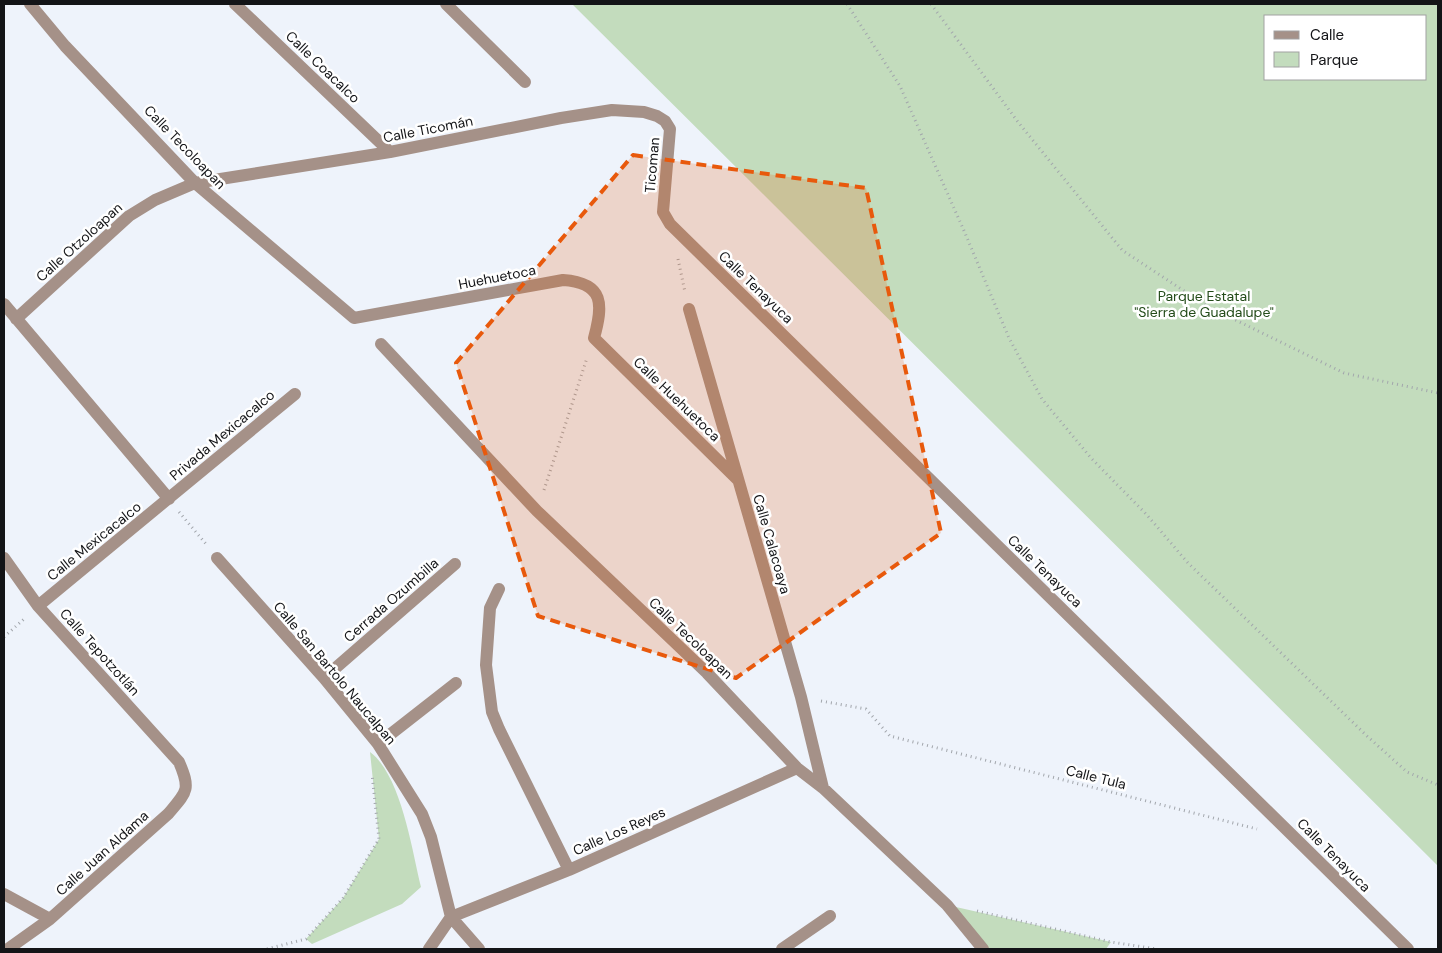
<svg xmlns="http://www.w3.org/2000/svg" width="1442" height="953" font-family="'DM Sans',sans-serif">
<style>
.green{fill:#c3dcbd;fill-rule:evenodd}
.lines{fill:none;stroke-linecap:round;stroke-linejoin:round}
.path{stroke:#a2a6ac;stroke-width:3;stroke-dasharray:1 4;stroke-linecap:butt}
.minor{stroke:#a59188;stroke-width:12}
.marked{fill:#e8590c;fill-opacity:0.2;stroke:#e8590c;stroke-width:4;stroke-dasharray:10 6;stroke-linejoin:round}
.labels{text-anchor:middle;stroke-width:5;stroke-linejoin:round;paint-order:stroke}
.street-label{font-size:14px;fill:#131417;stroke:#fff}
.park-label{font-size:14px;fill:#244c1a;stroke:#fff}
</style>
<rect width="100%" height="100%" fill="#eef3fb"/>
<path class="green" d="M 572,4 L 1438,4 L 1438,866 ZM 1266,16 L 1426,16 L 1426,79 L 1266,79 Z
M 370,752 C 401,775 412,850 421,887 L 402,904 L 312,944 L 306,939 L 343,898 L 379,839 Z
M 947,905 L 1111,942 L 1106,949 L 983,949 Z"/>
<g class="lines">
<path class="path" d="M 847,4 L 900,86 L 965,233 L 1009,338 L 1042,399 L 1091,458 L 1147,515 L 1188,563 L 1367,736 L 1407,772 L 1438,785
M 931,4 L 1018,122 L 1122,250 L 1207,306 L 1344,373 L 1438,393
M 678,259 L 685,292
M 544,490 L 587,358
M 179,512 L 206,544
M 4,637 L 24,619
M 821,701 L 866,709 L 890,736 L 1257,829
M 977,911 L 1111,942 L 1157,949
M 267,949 L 306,939 L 343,898 L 379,839 L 372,774"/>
<path class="minor" d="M 30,4 L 65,46 L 195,183 L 354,318 L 563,280 C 605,283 603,305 594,338 L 738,480
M 235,4 L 390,152
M 446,4 L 525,82
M 4,304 L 169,499
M 689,309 L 801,697 L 823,788
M 16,319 L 129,216 L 155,200 L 195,183 L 390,152 L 561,118 L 612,110 L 644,112 L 657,116 L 665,121 L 670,129 L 663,212 L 670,224 L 1408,949
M 381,344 L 537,511 L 707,673 L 797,768 L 823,788 L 947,905 L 983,949
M 4,558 L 38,606 L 179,762 C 191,790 187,792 168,814 L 50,919 L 8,949
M 217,558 L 324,678 L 378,744 L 422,814 L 431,837 L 451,917 L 479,949
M 499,589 L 490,608 L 486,665 L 492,712 L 499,729 L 569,870
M 38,606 L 295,394
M 324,678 L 455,564
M 378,744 L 456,683
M 4,894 L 50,919
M 429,949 L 451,917 L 569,870 L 797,768
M 782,949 L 830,916"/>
</g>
<path class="marked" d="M 633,155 L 866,188 L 941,533 L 736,678 L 538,616 L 456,363 Z"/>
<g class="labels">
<g class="street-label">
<text transform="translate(323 67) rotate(44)" y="5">Calle Coacalco</text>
<text transform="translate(428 129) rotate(-11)" y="5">Calle Ticomán</text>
<text transform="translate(185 147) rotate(46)" y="5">Calle Tecoloapan</text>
<text transform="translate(652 165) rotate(-85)" y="5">Ticoman</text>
<text transform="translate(79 242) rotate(-42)" y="5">Calle Otzoloapan</text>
<text transform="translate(497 277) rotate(-11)" y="5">Huehuetoca</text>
<text transform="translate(756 287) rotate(44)" y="5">Calle Tenayuca</text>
<text transform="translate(677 399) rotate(44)" y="5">Calle Huehuetoca</text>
<text transform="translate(222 435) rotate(-40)" y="5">Privada Mexicacalco</text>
<text transform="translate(94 541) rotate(-39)" y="5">Calle Mexicacalco</text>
<text transform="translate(772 544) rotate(74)" y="5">Calle Calacoaya</text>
<text transform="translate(1045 571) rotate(44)" y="5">Calle Tenayuca</text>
<text transform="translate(391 600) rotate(-41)" y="5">Cerrada Ozumbilla</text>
<text transform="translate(691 638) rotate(44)" y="5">Calle Tecoloapan</text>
<text transform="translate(100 652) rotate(48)" y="5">Calle Tepotzotlán</text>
<text transform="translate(335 673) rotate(50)" y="5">Calle San Bartolo Naucalpan</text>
<text transform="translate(1096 777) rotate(14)" y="5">Calle Tula</text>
<text transform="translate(619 831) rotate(-24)" y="5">Calle Los Reyes</text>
<text transform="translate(102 853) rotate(-42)" y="5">Calle Juan Aldama</text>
<text transform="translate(1334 855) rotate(45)" y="5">Calle Tenayuca</text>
</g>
<g class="park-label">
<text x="1204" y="301">Parque Estatal<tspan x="1204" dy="16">"Sierra de Guadalupe"</tspan></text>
</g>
</g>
<rect width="1442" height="953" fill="none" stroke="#131417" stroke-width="10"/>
<rect x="1264" y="15" width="162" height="65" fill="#ffffff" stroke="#a1a1a2"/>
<rect x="1274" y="31" width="25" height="8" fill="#a59188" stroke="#a1a1a2"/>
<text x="1310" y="40" font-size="15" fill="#131417">Calle</text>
<rect x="1274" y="52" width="25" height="15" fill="#c3dcbd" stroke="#a1a1a2"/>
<text x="1310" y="65" font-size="15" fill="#131417">Parque</text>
</svg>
